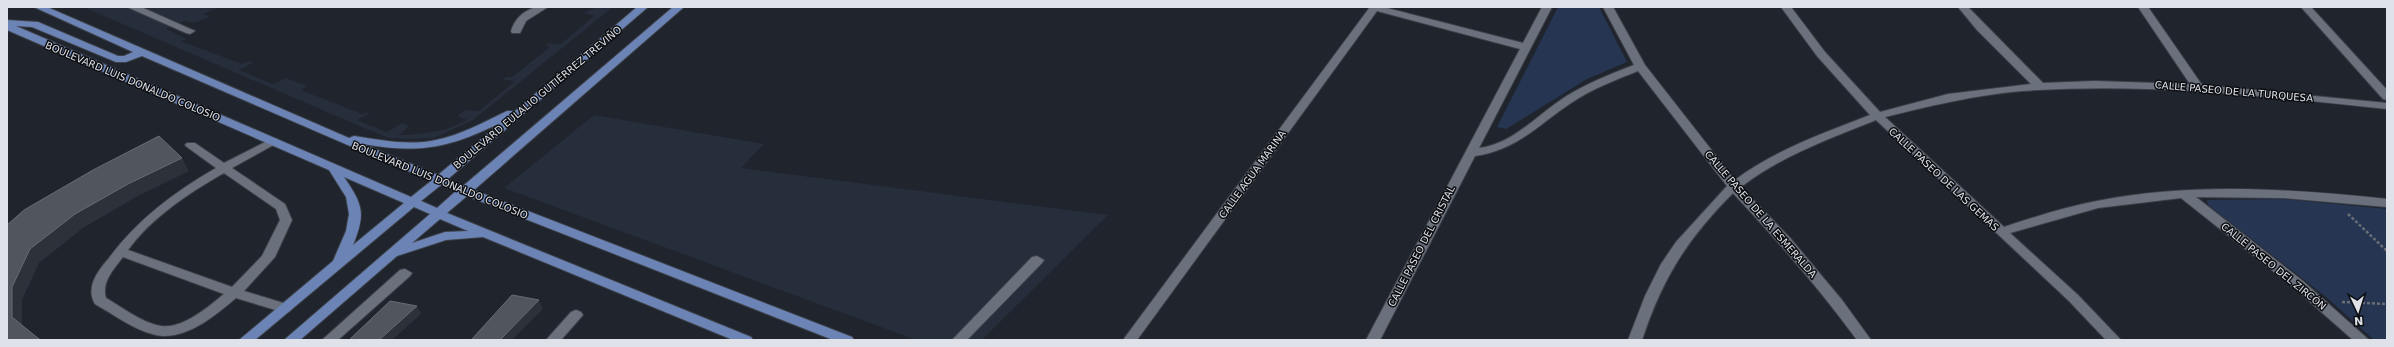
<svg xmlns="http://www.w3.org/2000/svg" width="2394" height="347" font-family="'DejaVu Sans',sans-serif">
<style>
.built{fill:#262d3b}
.green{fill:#263552}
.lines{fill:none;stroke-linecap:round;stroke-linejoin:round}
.minor-casing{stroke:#3c4048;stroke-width:2}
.major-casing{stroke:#3c4048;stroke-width:2}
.path{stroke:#696e75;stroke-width:2.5;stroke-dasharray:3 2;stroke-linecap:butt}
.minor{fill:#6b717c;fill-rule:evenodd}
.major{fill:#6c84b5;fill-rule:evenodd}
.shaded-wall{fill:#2c313a}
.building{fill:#51565e;stroke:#676c74}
.labels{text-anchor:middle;stroke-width:3;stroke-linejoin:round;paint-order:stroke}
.street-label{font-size:10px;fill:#dfe2e8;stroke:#0b0d11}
</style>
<rect width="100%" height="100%" fill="#1f242d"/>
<path class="built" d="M 83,7 L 219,7 L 203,14 L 210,17 L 195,23 L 184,21 L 166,29 L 187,39 L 181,41 L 242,64 L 249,61 L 254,62 L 239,70 L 273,84 L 286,78 L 307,86 L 301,90 L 362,114 L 372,112 L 357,120 L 387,132 L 402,123 L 409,126 L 399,135 L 408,135 L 444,130 L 467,120 L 457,116 L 465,110 L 479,111 L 515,81 L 502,80 L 506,77 L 512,77 L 550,47 L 545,46 L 548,43 L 561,44 L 594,16 L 583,13 L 597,7 L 613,7 L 473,120 L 434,138 L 407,139 L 389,138 L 378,134 Z
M 594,115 L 764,144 L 741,168 L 1108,215 L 982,340 L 916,340 L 504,188 Z"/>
<path class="green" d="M 1558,7 L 1599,7 L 1627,62 L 1587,79 L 1506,129 L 1497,127 Z
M 2283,199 L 2387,209 L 2387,340 L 2374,340 L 2326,297 L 2208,205 L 2207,200 Z"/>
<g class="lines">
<g class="minor-casing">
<path id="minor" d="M 127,7 L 141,7 L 195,31 L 190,34 L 186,33 Z
M 535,7 L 548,7 L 526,21 L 520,33 L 512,33 L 511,31 C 515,18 523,12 535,7 Z
M 1370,7 L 1383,7 L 1523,43 L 1542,7 L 1552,7 L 1479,148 C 1513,144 1537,115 1565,97 C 1586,84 1610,74 1634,65 L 1603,7 L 1613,7 L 1645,65 L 1735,180 C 1775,150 1824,133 1870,115 L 1817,56 L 1781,7 L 1791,7 L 1825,52 L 1880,112 L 1948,94 L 2031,84 L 1977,30 L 1958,7 L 1968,7 L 2043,83 L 2094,81 L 2190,84 L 2138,7 L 2148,7 L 2202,85 L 2387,103 L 2387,109 C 2266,96 2144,82 2022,91 C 1975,95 1930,106 1885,117 L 2004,227 C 2034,217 2065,207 2097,201 C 2193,182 2291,189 2387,199 L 2387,207 L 2284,198 L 2196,197 L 2303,281 L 2369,340 L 2353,340 L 2293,287 L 2181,198 L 2098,208 L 2010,233 L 2078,295 L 2121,340 L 2106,340 L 2069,301 L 1876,120 C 1829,139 1781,156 1741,187 L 1791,239 L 1842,300 L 1871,340 L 1857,340 C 1819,288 1777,240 1733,193 C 1687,239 1662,279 1642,340 L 1628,340 L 1645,296 L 1661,264 L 1676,242 L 1727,186 L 1638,71 C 1615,80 1592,89 1571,103 C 1538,125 1517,150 1475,156 L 1380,340 L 1366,340 L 1520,49 L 1377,11 L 1137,340 L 1123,340 Z
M 2301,7 L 2311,7 L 2387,90 L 2387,100 L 2383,99 Z
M 273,138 L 277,139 L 279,141 L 277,143 L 232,168 L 285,204 L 292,220 L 275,257 L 244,291 L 290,305 L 292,308 L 290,311 L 285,313 L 236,298 C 217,314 190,337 163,336 C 139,334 115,315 95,304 C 85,287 98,271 109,258 C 137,220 174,192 216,168 L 187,147 L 185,145 L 187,143 L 195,143 L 224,163 ZM 224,173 L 276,209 L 280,220 L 262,256 L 232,287 L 128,250 C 152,217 189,193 224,173 ZM 123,257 L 224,294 C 208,307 183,329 161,326 C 142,323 122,307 106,298 C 101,282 114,269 123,257 Z
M 1037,256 L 1044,260 L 1042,263 L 967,340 L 952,340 L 1032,257 Z
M 405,269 L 412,273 L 410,276 L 338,340 L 322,340 L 400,270 Z
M 576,310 L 581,312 L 583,315 L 561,340 L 546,340 L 571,312 Z"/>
</g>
<g class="major-casing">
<path id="major" d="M 34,7 L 47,7 L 349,138 L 354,136 C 381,140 409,146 436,140 C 461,135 484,122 507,111 L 515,111 L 637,7 L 648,7 L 448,179 L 463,186 L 673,7 L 684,7 L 474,190 L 852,337 L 854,340 L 833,340 L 467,196 L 447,213 L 751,337 L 753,340 L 733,340 L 483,237 L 446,240 L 397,256 L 300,340 L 284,340 L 430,214 L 414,207 L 255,340 L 239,340 L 333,261 L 346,231 L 349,214 L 346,197 L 329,170 L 7,30 L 7,20 L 38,22 L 118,56 L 124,56 L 133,52 ZM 16,26 L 32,27 L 116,62 L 126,62 L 142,56 L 431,181 L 411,197 ZM 500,123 L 438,175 L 363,144 C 420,154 449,148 500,123 ZM 344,177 L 404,203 L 353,245 C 366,213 363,205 344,177 ZM 441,185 L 456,191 L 437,208 L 421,201 ZM 440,219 L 468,231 L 445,232 L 412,243 Z"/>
</g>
<path class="path" d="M 2348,214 L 2387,251
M 2342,302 L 2387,304"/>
<use href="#minor" class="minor"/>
<use href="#major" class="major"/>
</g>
<path class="shaded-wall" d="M 182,158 L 189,171 L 136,197 L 83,228 L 39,263 L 22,300 L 22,331 L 12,317 L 12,287 L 30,249 L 75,214 L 128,184 Z
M 539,300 L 543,309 L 512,340 L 500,340 Z
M 417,306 L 421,314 L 392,340 L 379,340 Z"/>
<path class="building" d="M 159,136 L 182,158 L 128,184 L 75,214 L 30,249 L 12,287 L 12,317 L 39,339 L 42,340 L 7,340 L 7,225 L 24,210 L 93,170 Z
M 512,295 L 539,300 L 500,340 L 471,340 Z
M 390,301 L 417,306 L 379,340 L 349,340 Z"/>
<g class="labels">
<g class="street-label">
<text transform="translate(133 81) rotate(23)" y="4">BOULEVARD LUIS DONALDO COLOSIO</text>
<text transform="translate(2234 91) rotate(5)" y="4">CALLE PASEO DE LA TURQUESA</text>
<text transform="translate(537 97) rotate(-40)" y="4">BOULEVARD EULALIO GUTIÉRREZ TREVIÑO</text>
<text transform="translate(1252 174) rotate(-54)" y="4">CALLE AGUA MARINA</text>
<text transform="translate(1944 179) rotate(43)" y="4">CALLE PASEO DE LAS GEMAS</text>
<text transform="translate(440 180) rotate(22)" y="4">BOULEVARD LUIS DONALDO COLOSIO</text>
<text transform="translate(1761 214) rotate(49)" y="4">CALLE PASEO DE LA ESMERALDA</text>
<text transform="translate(1421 246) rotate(-63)" y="4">CALLE PASEO DEL CRISTAL</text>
<text transform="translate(2274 266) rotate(39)" y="4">CALLE PASEO DEL ZIRCÓN</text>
</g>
</g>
<rect width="2394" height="347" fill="none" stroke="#dfe2e8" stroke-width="16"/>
<g transform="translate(2358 311) rotate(176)" stroke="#0b0d11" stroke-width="3" paint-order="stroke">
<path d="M0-3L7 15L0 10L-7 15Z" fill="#dfe2e8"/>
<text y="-6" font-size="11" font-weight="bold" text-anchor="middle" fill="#dfe2e8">N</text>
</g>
</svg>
